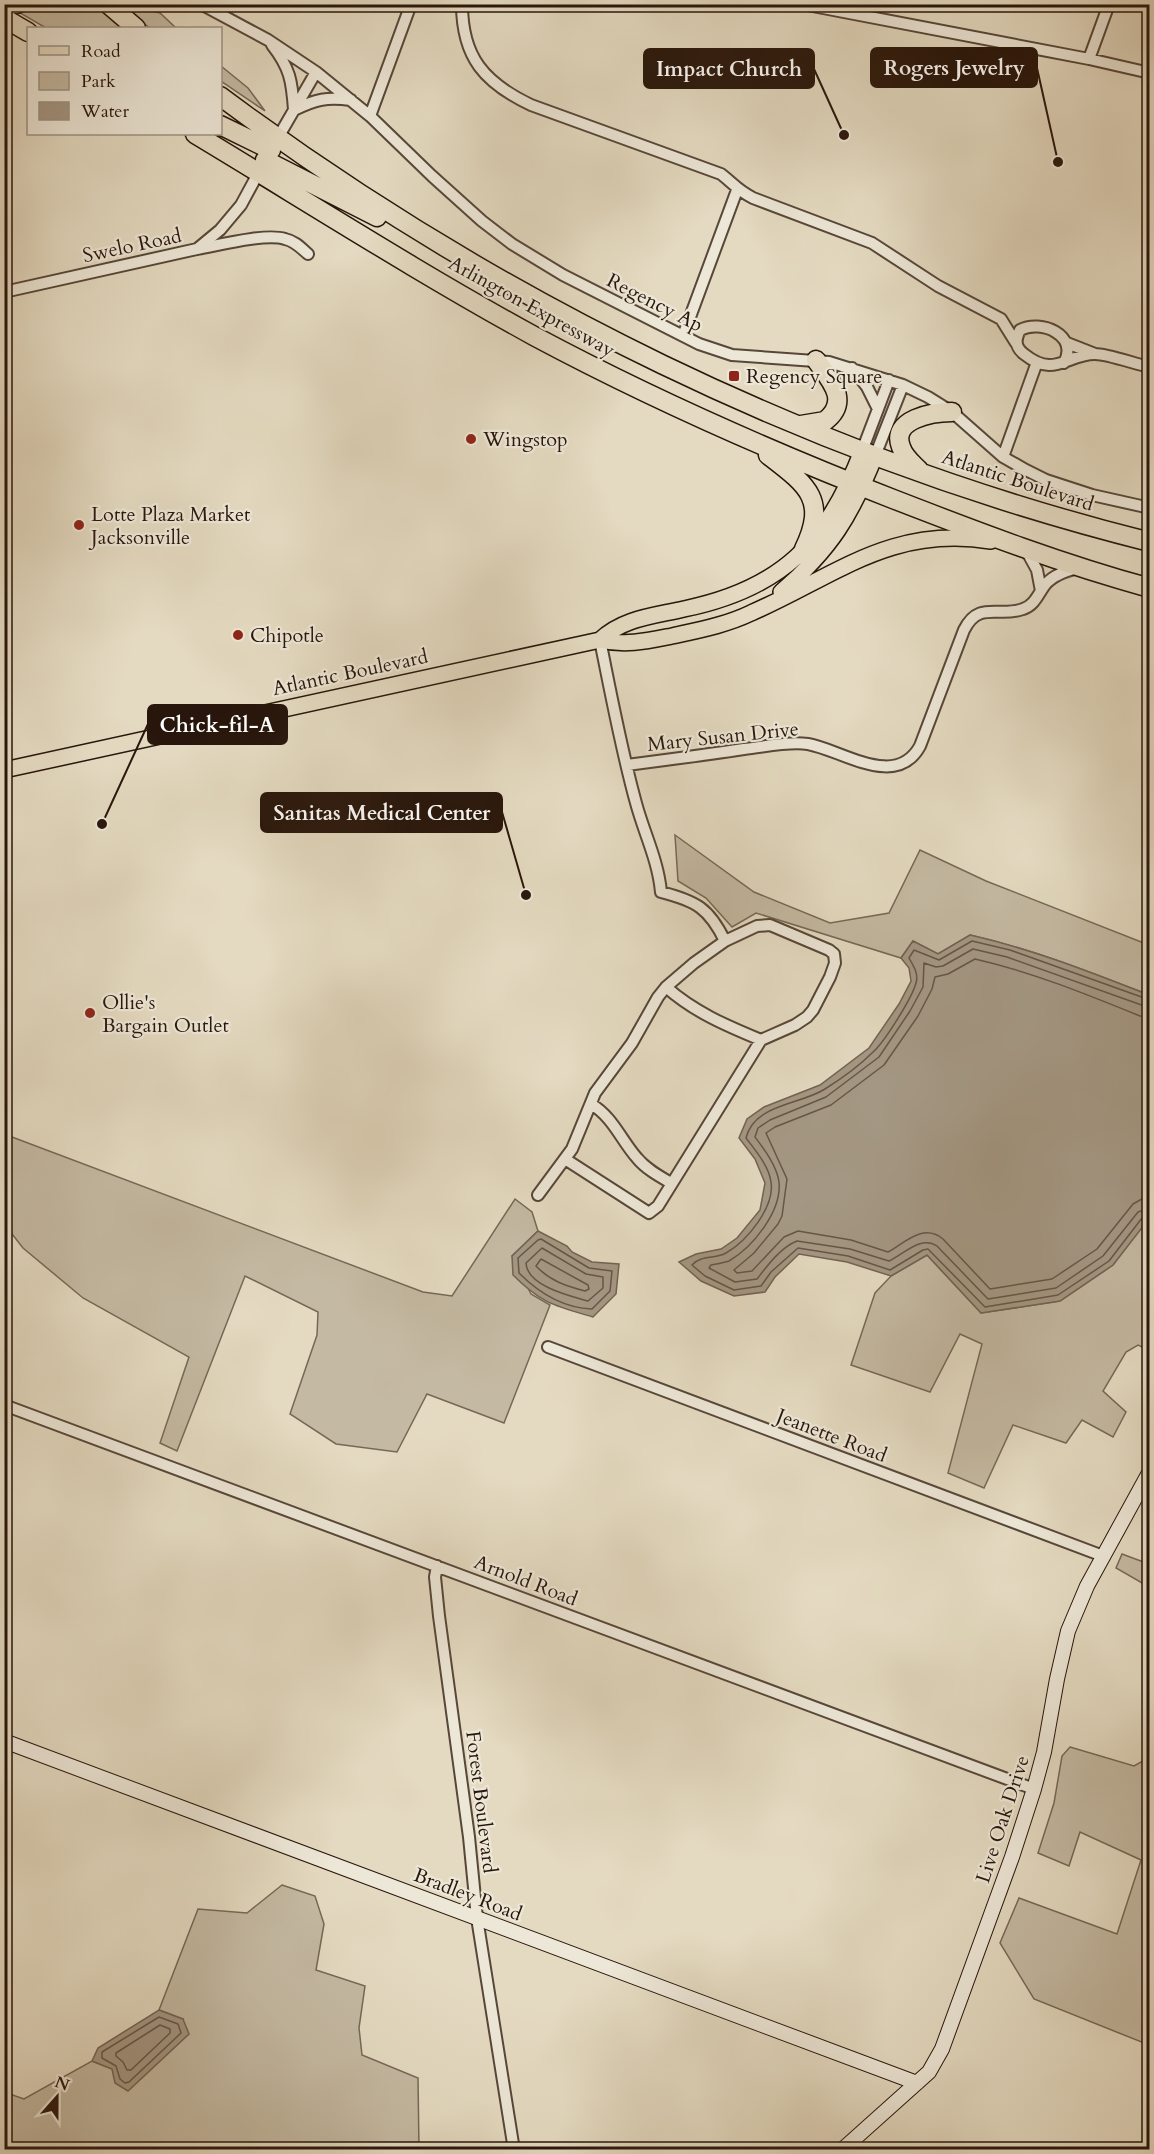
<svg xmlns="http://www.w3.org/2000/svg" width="1154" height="2154" font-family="Cardo,serif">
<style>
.green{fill:#c4b9a2;stroke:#766857;stroke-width:1.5}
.water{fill:#a49783;stroke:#726353;stroke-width:1.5}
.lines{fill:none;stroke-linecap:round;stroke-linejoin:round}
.shore{stroke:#665648;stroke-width:1.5}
.street-casing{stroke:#574739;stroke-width:14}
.secondary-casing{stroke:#28160c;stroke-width:16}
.primary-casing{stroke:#28160c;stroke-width:18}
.highway-casing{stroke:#28160c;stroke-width:21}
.street{stroke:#ede7d7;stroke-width:10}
.secondary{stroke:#ede7d7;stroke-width:14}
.primary{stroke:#e4dac1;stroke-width:15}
.highway{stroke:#e4dac1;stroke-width:18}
.poi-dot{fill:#8f2418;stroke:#ede7d7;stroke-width:2}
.labels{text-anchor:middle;stroke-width:4.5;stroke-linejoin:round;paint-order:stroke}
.street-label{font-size:20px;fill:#28160c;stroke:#ede7d7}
.poi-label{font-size:20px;fill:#28160c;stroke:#ede7d7;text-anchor:start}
.leader{fill:none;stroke:#28160c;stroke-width:2}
.callout-dot{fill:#28160c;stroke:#ede7d7;stroke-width:2}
.callout{fill:#28160c;stroke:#28160c;stroke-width:2}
.callout-label{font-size:21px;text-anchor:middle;font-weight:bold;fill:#fff}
</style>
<rect width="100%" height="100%" fill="#e4dac1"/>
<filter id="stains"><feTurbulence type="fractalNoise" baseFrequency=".00333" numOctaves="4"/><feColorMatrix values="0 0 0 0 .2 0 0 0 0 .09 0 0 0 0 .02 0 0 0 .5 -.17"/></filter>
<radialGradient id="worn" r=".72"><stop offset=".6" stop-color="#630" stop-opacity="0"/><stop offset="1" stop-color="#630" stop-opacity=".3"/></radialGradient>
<path class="green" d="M 31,5 L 99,5 L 127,28 L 46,28 L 15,10 Z
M 119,5 L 146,5 L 149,10 L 160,13 L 176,28 L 150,28 Z
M 221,66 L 248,88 L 265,111 L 221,81 Z
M 675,835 L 754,892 L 830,923 L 889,913 L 920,850 L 986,881 L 1149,945 L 1149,995 C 1090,972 1032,949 970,935 L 938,954 L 913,941 L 901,958 L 756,913 L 732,927 L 706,898 L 678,881 Z
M 4,1134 L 423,1292 L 452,1296 L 515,1199 L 532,1212 L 538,1231 L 512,1256 L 531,1294 L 550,1305 L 504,1423 L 427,1394 L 397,1452 L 336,1444 L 290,1414 L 317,1335 L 318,1312 L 245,1276 L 177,1451 L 160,1443 L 189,1357 L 83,1298 L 23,1248 L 5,1225 Z
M 1149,1217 L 1149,1350 L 1138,1345 L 1126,1352 L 1103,1391 L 1126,1412 L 1113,1437 L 1082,1420 L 1066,1443 L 1013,1425 L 984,1488 L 948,1473 L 982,1344 L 960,1334 L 930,1392 L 851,1365 L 875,1293 L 891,1276 L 927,1255 L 981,1313 L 1060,1301 L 1113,1265 Z
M 1122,1554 L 1149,1564 L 1149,1587 L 1116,1568 Z
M 1070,1747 L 1134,1766 L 1143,1761 L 1149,1747 L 1149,2045 L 1034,1999 L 1000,1943 L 1019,1898 L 1117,1934 L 1141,1860 L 1080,1832 L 1069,1866 L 1038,1853 L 1054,1803 L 1062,1756 Z
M 282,1885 L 315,1896 L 324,1924 L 316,1970 L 365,1986 L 359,2028 L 362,2055 L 418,2078 L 419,2149 L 5,2149 L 4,2092 L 24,2099 L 92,2061 L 112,2069 L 183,2019 L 159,2010 L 198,1909 L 247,1913 Z"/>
<path class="water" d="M 970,935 C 1032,949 1090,972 1149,995 L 1148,1220 L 1113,1265 L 1060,1301 L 981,1313 L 927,1255 L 891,1276 L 847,1262 L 799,1254 L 775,1277 L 765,1292 L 734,1296 L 701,1281 L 679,1262 L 696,1254 L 721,1249 L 737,1238 L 760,1210 L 765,1183 L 755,1159 L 739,1138 L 747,1119 L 764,1107 L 820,1085 L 869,1048 L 899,1004 L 911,981 L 909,968 L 901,958 L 913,941 L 938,954 Z
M 538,1231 L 567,1246 L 572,1252 L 592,1262 L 619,1264 L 616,1294 L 593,1317 C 555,1306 542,1304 513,1275 L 512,1256 Z
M 159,2010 L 183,2019 L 189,2034 L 128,2091 L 115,2083 L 112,2069 L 92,2061 L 98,2048 Z"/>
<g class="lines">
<path class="shore" d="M 1150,1000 L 1010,950 L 972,941 L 939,960 L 914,950 L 909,958 C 913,965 919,974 916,983 C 912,998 884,1043 872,1053 C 859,1066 841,1079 825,1089 C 800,1105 754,1104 746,1138 C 755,1150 769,1166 771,1182 C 775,1207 747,1241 726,1253 C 716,1259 700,1255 692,1265 L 705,1276 L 734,1290 L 761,1286 L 771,1272 L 798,1248 L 848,1256 L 890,1270 L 923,1250 L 928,1249 L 985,1307 L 1058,1295 L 1109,1261 L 1142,1218 L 1150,1215
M 1150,1008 L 1007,957 L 973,949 L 943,966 L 936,967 L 924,963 L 923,987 L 910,1011 L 879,1057 L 826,1097 L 770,1120 L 758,1128 L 755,1137 C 764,1149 777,1166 779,1182 C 782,1211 753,1247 729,1261 C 723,1263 716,1264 711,1265 L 709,1268 L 735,1282 L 757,1279 C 767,1266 781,1247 797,1241 L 850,1249 L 889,1261 C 904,1254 921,1235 937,1246 L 988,1299 L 1056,1288 L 1103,1256 L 1138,1212 L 1150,1208
M 1150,1017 L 1140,1016 C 1086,994 1032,972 975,959 L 948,974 L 935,977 L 932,989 L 918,1016 L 884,1065 L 831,1105 L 775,1127 L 766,1133 L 787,1179 L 782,1216 L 778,1224 L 754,1253 L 734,1270 L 737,1273 L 752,1271 L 784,1237 L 798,1231 L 851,1240 L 888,1252 C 906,1242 923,1223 943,1239 L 990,1289 L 1052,1279 L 1097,1249 L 1133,1204 L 1142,1199 L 1150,1199
M 541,1239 L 589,1268 L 612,1271 L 610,1291 L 592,1309 C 564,1308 539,1293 519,1273 L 518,1258 L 538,1240 Z
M 542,1248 L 586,1274 L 603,1277 L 603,1288 L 588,1301 C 570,1296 527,1286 526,1263 Z
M 541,1259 L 588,1285 L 589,1289 L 585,1291 C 566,1286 550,1281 536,1266 Z
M 159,2017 L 178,2024 L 181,2033 L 129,2082 L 125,2083 L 120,2079 L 116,2066 L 102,2058 L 102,2052 Z
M 160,2025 L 170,2029 L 170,2033 L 131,2070 L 127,2070 L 123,2062 L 116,2056 L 116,2053 Z"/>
<g class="street-casing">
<path id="street" d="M 201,4 L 268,40 L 316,72 L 370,116 L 432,176 L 482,221 L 512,244 L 563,275 L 699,344 L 732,355 L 829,362 L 903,385 L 928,397 L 952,412 L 1003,457 L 1026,470 L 1046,480 L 1092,495 L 1150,508
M 462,4 C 462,58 485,83 531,105 L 721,174 C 734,184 737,190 753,198 L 872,243 L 938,286 L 1001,319 L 1016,343
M 802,4 L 1089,59 L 1150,73
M 272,45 C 290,68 292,81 294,110
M 1089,59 L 1109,4
M 294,110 C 316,99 327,97 351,100
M 370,116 L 411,4
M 276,141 L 316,72
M 197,249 C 219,245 266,233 285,239 C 295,241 301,248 308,254
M 4,292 L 197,249 L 220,230 L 241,205 L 260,170
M 683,336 L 737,190
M 1067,343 L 1095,354
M 1064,363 C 1079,335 1041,319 1020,330 C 1015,340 1015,347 1024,354 C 1055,379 1066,354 1095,354 C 1108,354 1135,364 1150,367
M 852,368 L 867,387 L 878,409 L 862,451
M 878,409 L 889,380
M 875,456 L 903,385
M 1003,457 L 1037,362
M 1026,550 L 1037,570 L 1041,591
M 600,640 C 611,694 621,749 636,803 C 644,833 658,860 661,892 C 696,901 709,908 725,941
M 627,765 C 666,760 705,755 744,749 C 764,747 788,741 808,744 C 842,750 896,790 920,746 L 964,630 C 979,600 999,618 1023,609 C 1035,605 1038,594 1045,585 C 1053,575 1066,571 1078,568
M 666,987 C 694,1012 727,1026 761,1040
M 591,1104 C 613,1117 621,1140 637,1158 C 646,1169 659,1176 671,1183
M 538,1195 L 572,1149 L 595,1093 L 632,1043 L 658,997 L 666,987 L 694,963 L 725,941 L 757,926 L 770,925 L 829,950 L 834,954 L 835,963 L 830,977 L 813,1010 L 807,1017 L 795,1025 L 761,1040 L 658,1206 L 649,1213 L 565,1159
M 548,1347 L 1103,1556
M 4,1405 L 1034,1789
M 437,1566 L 435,1577 L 439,1616 L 469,1837 L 477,1918 L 514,2150"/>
</g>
<g class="secondary-casing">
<path id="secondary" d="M 4,1741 L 917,2083
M 842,2150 L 929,2072 L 942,2049 L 1012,1857 L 1034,1789 L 1044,1752 L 1057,1679 L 1068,1631 L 1087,1586 L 1150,1471"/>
</g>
<g class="primary-casing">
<path id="primary" d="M 781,592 C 831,549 851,516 875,456
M 600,640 C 623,618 654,616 684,609 C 782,589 827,542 862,451
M 4,770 L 600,640 C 626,646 647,641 672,636 C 699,630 726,625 751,613 C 836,576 890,525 991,541"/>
</g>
<g class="highway-casing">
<path id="highway" d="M 5,4 L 17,4
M 108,4 L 136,28
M 4,18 L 28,32
M 220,96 C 497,302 814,458 1150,542
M 220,125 L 271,150
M 195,134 C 308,202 419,273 534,336 C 650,398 770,451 893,499 C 978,532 1062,564 1150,588
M 265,160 L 377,217
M 801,425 L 825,421 C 851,401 830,380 816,360
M 768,455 C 807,485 828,499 804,549
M 919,470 C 912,463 904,457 901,447 C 890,419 933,412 952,412"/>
</g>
<use href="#street" class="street"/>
<use href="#secondary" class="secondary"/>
<use href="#primary" class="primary"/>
<use href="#highway" class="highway"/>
</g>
<g class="poi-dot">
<rect x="728" y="370" width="12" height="12" rx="3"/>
<circle cx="471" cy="439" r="6"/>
<circle cx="79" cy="525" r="6"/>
<circle cx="238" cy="635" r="6"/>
<circle cx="90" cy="1013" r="6"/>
</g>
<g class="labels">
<g class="street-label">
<text transform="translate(132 245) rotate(-12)" y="7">Swelo Road</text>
<text transform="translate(655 302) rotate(27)" y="7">Regency Ap</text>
<text transform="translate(532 306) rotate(29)" y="7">Arlington Expressway</text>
<text transform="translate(1018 480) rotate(18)" y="7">Atlantic Boulevard</text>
<text transform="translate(350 672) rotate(-12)" y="7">Atlantic Boulevard</text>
<text transform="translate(723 736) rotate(-6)" y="7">Mary Susan Drive</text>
<text transform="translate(832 1435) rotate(21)" y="7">Jeanette Road</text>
<text transform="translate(526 1580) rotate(21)" y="7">Arnold Road</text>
<text transform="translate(482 1802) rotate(83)" y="7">Forest Boulevard</text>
<text transform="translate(1002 1819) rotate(-72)" y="7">Live Oak Drive</text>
<text transform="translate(468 1894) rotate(21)" y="7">Bradley Road</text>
</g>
<g class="poi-label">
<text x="746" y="383">Regency Square</text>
<text x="483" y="446">Wingstop</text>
<text x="91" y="521">Lotte Plaza Market<tspan x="91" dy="23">Jacksonville</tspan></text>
<text x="250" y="642">Chipotle</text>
<text x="102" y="1009">Ollie's<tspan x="102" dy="23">Bargain Outlet</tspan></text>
</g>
</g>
<path class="leader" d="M1058 162L1037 68M844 135L814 69M102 824L148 724M526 895L502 812"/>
<g class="callout-dot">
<circle cx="1058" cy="162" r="6"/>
<circle cx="844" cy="135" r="6"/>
<circle cx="102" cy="824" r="6"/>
<circle cx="526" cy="895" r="6"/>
</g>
<g class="callout">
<rect x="871" y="48" width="166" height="39" rx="6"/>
<rect x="644" y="49" width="170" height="39" rx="6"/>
<rect x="148" y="705" width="139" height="39" rx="6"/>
<rect x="261" y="793" width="241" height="39" rx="6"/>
</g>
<g class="callout-label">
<text x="954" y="75">Rogers Jewelry</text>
<text x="729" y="76">Impact Church</text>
<text x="217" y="732">Chick-fil-A</text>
<text x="382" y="820">Sanitas Medical Center</text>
</g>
<rect width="1154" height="2154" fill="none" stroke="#e4dac1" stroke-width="24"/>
<rect x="6" y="6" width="1142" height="2142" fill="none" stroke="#28160c" stroke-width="3"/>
<rect x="12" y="12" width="1130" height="2130" fill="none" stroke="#28160c" stroke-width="1.5"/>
<rect x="27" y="27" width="195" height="108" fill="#ede7d7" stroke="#9e9386" stroke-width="1.5"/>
<rect x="39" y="46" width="30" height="9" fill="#e4dac1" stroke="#9e9386" stroke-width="1.5"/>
<text x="81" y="57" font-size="18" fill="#28160c">Road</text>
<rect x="39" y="72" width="30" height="18" fill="#c4b9a2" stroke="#9e9386" stroke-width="1.5"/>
<text x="81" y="87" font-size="18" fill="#28160c">Park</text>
<rect x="39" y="102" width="30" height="18" fill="#a49783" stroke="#9e9386" stroke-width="1.5"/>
<text x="81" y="117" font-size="18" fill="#28160c">Water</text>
<g transform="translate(57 2097) rotate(21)" stroke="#ede7d7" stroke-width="4.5" paint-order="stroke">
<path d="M0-4.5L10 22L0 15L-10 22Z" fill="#28160c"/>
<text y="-9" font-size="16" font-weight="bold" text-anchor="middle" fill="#28160c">N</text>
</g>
<rect width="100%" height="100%" filter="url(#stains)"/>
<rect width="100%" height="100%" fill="url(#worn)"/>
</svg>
